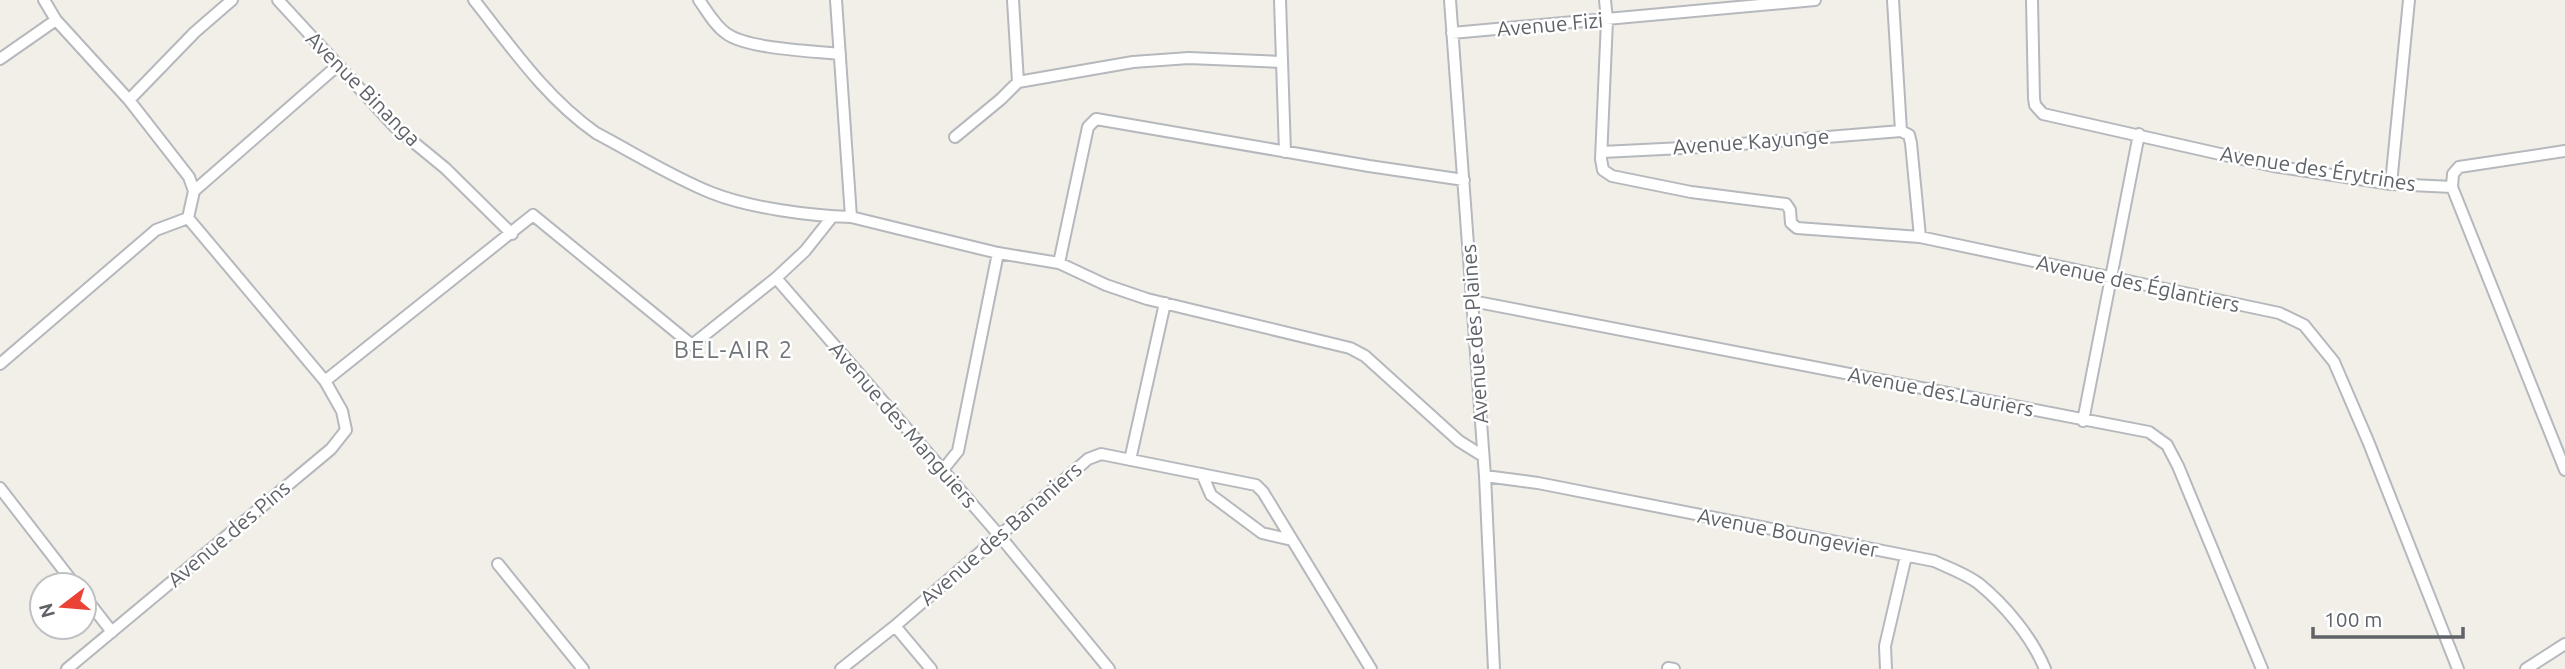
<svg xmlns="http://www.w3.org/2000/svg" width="2565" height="669" font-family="Ubuntu,sans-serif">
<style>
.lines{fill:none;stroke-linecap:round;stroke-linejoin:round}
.minor-casing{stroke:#b5b8bc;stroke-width:14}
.minor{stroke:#fff;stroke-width:10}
.labels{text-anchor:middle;stroke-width:5;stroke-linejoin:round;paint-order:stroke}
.street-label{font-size:21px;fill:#5f6368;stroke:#fff}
.quarter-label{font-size:24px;letter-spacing:2px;fill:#70757a;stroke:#fff}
</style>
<rect width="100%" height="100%" fill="#f1efe8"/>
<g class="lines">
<g class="minor-casing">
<path id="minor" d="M 44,0 L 56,20 L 129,100 L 189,177 L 194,191 L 188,218
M 278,0 L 395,127 L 445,168 L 512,234
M 474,0 C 512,48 546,98 596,133 C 634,153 672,177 712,193 C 750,208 811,216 851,217 L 998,253 L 1059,263 L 1106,285 L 1147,299 L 1350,348 L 1365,356 L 1459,441 L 1483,456
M 699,0 C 707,11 715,26 727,34 C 749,49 813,51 840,54
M 836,0 L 851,217
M 1013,0 L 1018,82
M 1280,0 L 1285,152
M 1450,0 L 1485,476 L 1494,669
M 1605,0 L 1607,20 L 1601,159 L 1603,170 L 1612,176 L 1691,192 L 1786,204 L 1790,210 L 1791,223 L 1797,228 L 1920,237 L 2279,313 L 2304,325 L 2334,362 L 2368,441 L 2458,669
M 1893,0 L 1901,131
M 2032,0 L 2034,98 L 2035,105 L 2043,114 L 2273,166 L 2391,184 L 2452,187
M 1452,33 L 1815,0
M 0,59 L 56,20
M 129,100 L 195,32 L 232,0
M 1901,131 L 1909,135 L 1911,143 L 1920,237
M 955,137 L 1001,99 L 1018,82 L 1133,62 L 1189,58 L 1281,62
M 2565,151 L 2459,167 L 2453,174 L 2452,187 L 2565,470
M 1602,152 L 1703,147 L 1901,131
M 2391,184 L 2409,0
M 194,191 L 337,66
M 1059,263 L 1088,127 L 1096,119 L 1369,166 L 1464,180
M 776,278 L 999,535 L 1109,669
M 1472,301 L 2149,432 L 2167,445 L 2178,466 L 2262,669
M 0,364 L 156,230 L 188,218
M 325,381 L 533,215 L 692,345 L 776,278 L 805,251 L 832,217
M 2083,421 L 2139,134
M 1130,460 L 1165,303
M 942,471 L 958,451 L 998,253
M 1202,474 L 1211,495 L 1262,533 L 1292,540
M 1485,476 L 1538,483 L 1934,561 C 1949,568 1964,573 1978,583 C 2004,604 2032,637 2045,669
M 0,488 L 75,585
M 498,564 L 583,669
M 84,596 L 112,632
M 895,626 L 931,669
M 1668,668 L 1674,669
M 67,669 L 331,449 L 346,430 L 342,411 L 325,381 L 188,218
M 841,669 L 895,626 L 1088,459 L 1101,454 L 1256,485 L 1263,492 L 1371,669
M 1886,669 L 1885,646 L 1906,556
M 2526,669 L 2565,644"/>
</g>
<use href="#minor" class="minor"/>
</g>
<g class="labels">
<g class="street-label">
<text transform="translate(1550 25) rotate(-5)" y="7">Avenue Fizi</text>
<text transform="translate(363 89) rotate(45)" y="7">Avenue Binanga</text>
<text transform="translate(1751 142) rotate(-4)" y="7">Avenue Kayunge</text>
<text transform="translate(2318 169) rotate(9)" y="7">Avenue des Érytrines</text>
<text transform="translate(2138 284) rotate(12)" y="7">Avenue des Églantiers</text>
<text transform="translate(1475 334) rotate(-94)" y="7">Avenue des Plaines</text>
<text transform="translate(1941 392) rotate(11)" y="7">Avenue des Lauriers</text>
<text transform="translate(903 425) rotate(49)" y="7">Avenue des Manguiers</text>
<text transform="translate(1788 533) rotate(11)" y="7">Avenue Boungevier</text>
<text transform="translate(229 534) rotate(-40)" y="7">Avenue des Pins</text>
<text transform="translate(1001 534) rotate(-41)" y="7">Avenue des Bananiers</text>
</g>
<g class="quarter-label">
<text x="734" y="358">BEL-AIR 2</text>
</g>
</g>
<g transform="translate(63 606) rotate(254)"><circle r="33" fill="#ffffff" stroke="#bfc1c3" stroke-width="2"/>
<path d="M0-5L12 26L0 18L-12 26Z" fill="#ea4335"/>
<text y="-10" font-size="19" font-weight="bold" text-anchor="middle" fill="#5f6368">N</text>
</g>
<path d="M2313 627v10h150v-10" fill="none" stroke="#5f6368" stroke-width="3.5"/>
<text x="2324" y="627" font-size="21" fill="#5f6368" stroke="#ffffff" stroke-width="5" paint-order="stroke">100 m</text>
</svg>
